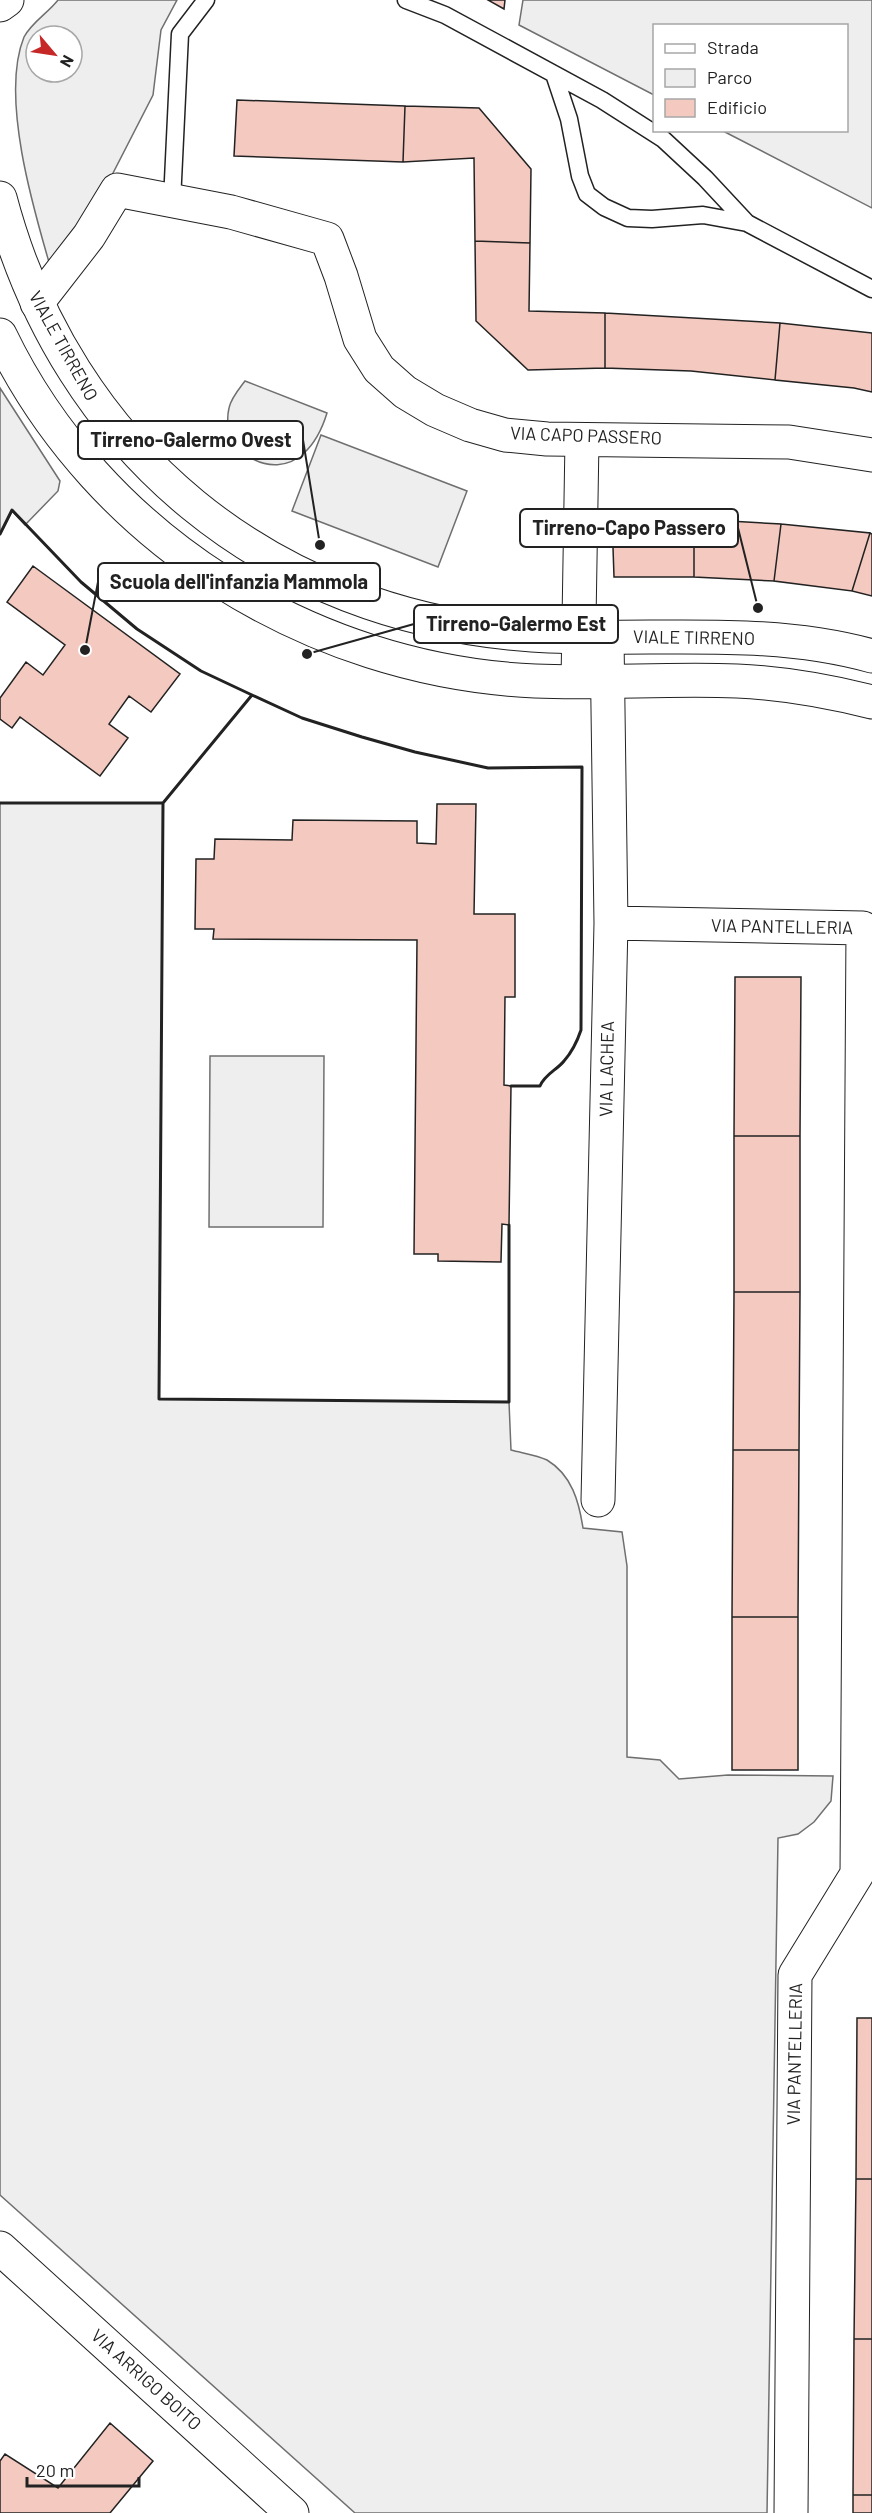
<svg xmlns="http://www.w3.org/2000/svg" width="872" height="2513" font-family="Barlow,sans-serif">
<style>
.green{fill:#eee;stroke:#6f6f6f;stroke-width:1.5;fill-rule:evenodd}
.building{fill:#f3c9c0;stroke:#222;stroke-width:1.5}
.lines{fill:none;stroke-linecap:round;stroke-linejoin:round}
.service-casing{stroke:#222;stroke-width:19}
.minor-casing{stroke:#222;stroke-width:35}
.tertiary-casing{stroke:#222;stroke-width:35}
.secondary-casing{stroke:#222;stroke-width:35}
.service{stroke:#fff;stroke-width:16}
.minor{stroke:#fff;stroke-width:33}
.tertiary{stroke:#fff;stroke-width:33}
.secondary{stroke:#fff;stroke-width:33}
.wall{stroke:#222;stroke-width:3}
.labels{text-anchor:middle;stroke-width:4.5;stroke-linejoin:round;paint-order:stroke}
.street-label{font-size:18px;fill:#222;stroke:#fff}
.leader{fill:none;stroke:#222;stroke-width:2}
.callout-dot{fill:#222;stroke:#fff;stroke-width:2}
.callout{fill:#fff;stroke:#222;stroke-width:2}
.callout-label{font-size:20px;text-anchor:middle;font-weight:bold;fill:#222}
</style>
<rect width="100%" height="100%" fill="#fff"/>
<path class="green" d="M 58,0 L 177,0 L 161,30 L 153,95 L 93,212 L 51,269 C 33,208 0,96 24,37 C 32,22 48,13 58,0 ZM 36,36 L 72,36 L 72,72 L 36,72 Z
M 523,0 L 872,0 L 872,208 L 723,131 L 846,130 L 846,26 L 654,26 L 654,95 L 519,25 Z
M 245,381 L 327,413 C 323,426 315,443 304,453 C 272,483 219,451 229,408 C 231,398 239,389 245,381 Z
M 0,388 L 60,481 L 58,491 L 25,525 L 12,511 L 0,534 Z
M 321,435 L 467,491 L 438,567 L 292,511 Z
M 0,803 L 163,803 L 159,1399 L 509,1402 L 511,1450 C 522,1453 537,1455 547,1460 C 572,1475 579,1502 583,1528 L 622,1532 L 627,1566 L 627,1757 L 660,1760 L 679,1779 L 728,1775 L 833,1776 L 831,1801 L 814,1822 L 798,1834 L 778,1838 L 767,2513 L 355,2513 L 0,2195 Z
M 210,1056 L 324,1056 L 323,1227 L 209,1227 Z"/>
<path class="building" d="M 488,0 L 505,0 L 504,9 Z
M 237,100 L 405,106 L 403,162 L 234,156 Z
M 405,106 L 479,108 L 531,169 L 530,243 L 475,241 L 474,158 L 403,162 Z
M 475,241 L 530,243 L 529,311 L 605,313 L 605,368 L 528,370 L 476,321 Z
M 605,313 L 780,323 L 775,380 L 691,371 L 605,368 Z
M 780,323 L 872,333 L 872,392 L 854,388 L 775,380 Z
M 612,518 L 694,519 L 694,577 L 614,577 Z
M 694,519 L 781,524 L 774,581 L 694,577 Z
M 781,524 L 870,533 L 852,591 L 774,581 Z
M 870,533 L 872,534 L 872,596 L 852,591 Z
M 33,566 L 180,674 L 151,712 L 129,696 L 109,724 L 128,738 L 100,776 L 20,717 L 12,728 L 0,719 L 0,698 L 26,662 L 43,675 L 65,645 L 7,602 Z
M 437,804 L 476,804 L 474,914 L 515,914 L 515,997 L 505,997 L 504,1085 L 511,1086 L 509,1225 L 502,1224 L 501,1262 L 438,1261 L 438,1254 L 414,1254 L 417,940 L 213,939 L 214,929 L 195,929 L 196,859 L 214,859 L 215,839 L 292,840 L 293,820 L 417,821 L 417,843 L 436,844 Z
M 735,977 L 801,977 L 800,1136 L 734,1136 Z
M 734,1136 L 800,1136 L 800,1292 L 734,1292 Z
M 734,1292 L 800,1292 L 799,1450 L 733,1450 Z
M 733,1450 L 799,1450 L 798,1617 L 732,1617 Z
M 732,1617 L 798,1617 L 798,1770 L 732,1770 Z
M 857,2018 L 872,2018 L 872,2179 L 856,2179 Z
M 856,2179 L 872,2179 L 872,2339 L 854,2339 Z
M 854,2339 L 872,2339 L 872,2495 L 853,2495 Z
M 110,2423 L 153,2461 L 110,2513 L 0,2513 L 0,2461 L 5,2454 L 58,2488 Z
M 853,2495 L 872,2495 L 872,2513 L 853,2513 Z"/>
<g class="lines">
<g class="service-casing">
<path id="service" d="M 406,0 L 445,15 L 602,100 L 663,139 L 705,178 L 747,223 L 872,289
M 554,74 L 569,119 L 580,176 L 587,194 L 604,207 L 628,218 L 652,219 L 703,215 L 747,223
M 172,201 L 180,34 L 206,0"/>
</g>
<g class="minor-casing">
<path id="minor" d="M 37,303 L 89,236 L 117,190 L 231,212 L 327,239 L 341,276 L 360,339 L 379,369 L 405,392 L 435,410 L 470,425 L 505,435 L 547,439 L 789,442 L 872,455
M 578,681 L 582,440
M 611,923 L 863,928 L 857,1874 L 795,1975 L 791,2513
M 598,1500 L 611,923 L 607,638
M 0,2248 L 292,2513"/>
</g>
<g class="tertiary-casing">
<path id="tertiary" d="M 0,198 C 67,452 271,617 532,635 C 645,643 761,625 872,656
M 0,335 C 98,539 311,671 535,681 C 602,684 670,678 737,681 C 783,683 828,691 872,702"/>
</g>
<g class="secondary-casing">
<path id="secondary" d="M 0,5 L 7,0"/>
</g>
<use href="#service" class="service"/>
<use href="#minor" class="minor"/>
<use href="#tertiary" class="tertiary"/>
<use href="#secondary" class="secondary"/>
<path class="wall" d="M 0,534 L 12,510 L 81,582 L 137,629 L 201,671 L 252,695 L 302,718 L 362,737 L 415,752 L 488,768 L 582,767 L 581,1030 C 577,1042 572,1052 564,1061 C 557,1070 545,1074 540,1086 L 511,1086
M 0,803 L 163,803 L 159,1399 L 509,1402 L 509,1225
M 163,803 L 252,695"/>
</g>
<g class="labels">
<g class="street-label">
<text transform="translate(63 346) rotate(61)" y="6">VIALE TIRRENO</text>
<text transform="translate(586 436) rotate(2)" y="6">VIA CAPO PASSERO</text>
<text transform="translate(694 638) rotate(1)" y="6">VIALE TIRRENO</text>
<text transform="translate(782 927) rotate(1)" y="6">VIA PANTELLERIA</text>
<text transform="translate(607 1069) rotate(-89)" y="6">VIA LACHEA</text>
<text transform="translate(795 2054) rotate(-89)" y="6">VIA PANTELLERIA</text>
<text transform="translate(146 2380) rotate(42)" y="6">VIA ARRIGO BOITO</text>
</g>
</g>
<path class="leader" d="M320 545L303 440M758 608L738 528M85 650L98 582M307 654L414 624"/>
<g class="callout-dot">
<circle cx="320" cy="545" r="6"/>
<circle cx="758" cy="608" r="6"/>
<circle cx="85" cy="650" r="6"/>
<circle cx="307" cy="654" r="6"/>
</g>
<g class="callout">
<rect x="78" y="421" width="225" height="38" rx="6"/>
<rect x="520" y="509" width="218" height="38" rx="6"/>
<rect x="98" y="563" width="282" height="38" rx="6"/>
<rect x="414" y="605" width="204" height="38" rx="6"/>
</g>
<g class="callout-label">
<text x="191" y="447">Tirreno-Galermo Ovest</text>
<text x="629" y="535">Tirreno-Capo Passero</text>
<text x="239" y="589">Scuola dell'infanzia Mammola</text>
<text x="516" y="631">Tirreno-Galermo Est</text>
</g>
<rect x="653" y="24" width="195" height="108" fill="#ffffff" stroke="#a7a7a7" stroke-width="1.5"/>
<rect x="665" y="44" width="30" height="9" fill="#ffffff" stroke="#a7a7a7" stroke-width="1.5"/>
<text x="707" y="54" font-size="18" fill="#222222">Strada</text>
<rect x="665" y="69" width="30" height="18" fill="#eeeeee" stroke="#a7a7a7" stroke-width="1.5"/>
<text x="707" y="84" font-size="18" fill="#222222">Parco</text>
<rect x="665" y="99" width="30" height="18" fill="#f3c9c0" stroke="#a7a7a7" stroke-width="1.5"/>
<text x="707" y="114" font-size="18" fill="#222222">Edificio</text>
<g transform="translate(54 54) rotate(119)"><circle r="28" fill="#ffffff" stroke="#a7a7a7" stroke-width="1.5"/>
<path d="M0-4.5L10 22L0 15L-10 22Z" fill="#c62828"/>
<text y="-9" font-size="16" font-weight="bold" text-anchor="middle" fill="#222222">N</text>
</g>
<path d="M27 2477v9h112v-9" fill="none" stroke="#222222" stroke-width="3"/>
<text x="36" y="2477" font-size="18" fill="#222222" stroke="#ffffff" stroke-width="4.5" paint-order="stroke">20 m</text>
</svg>
